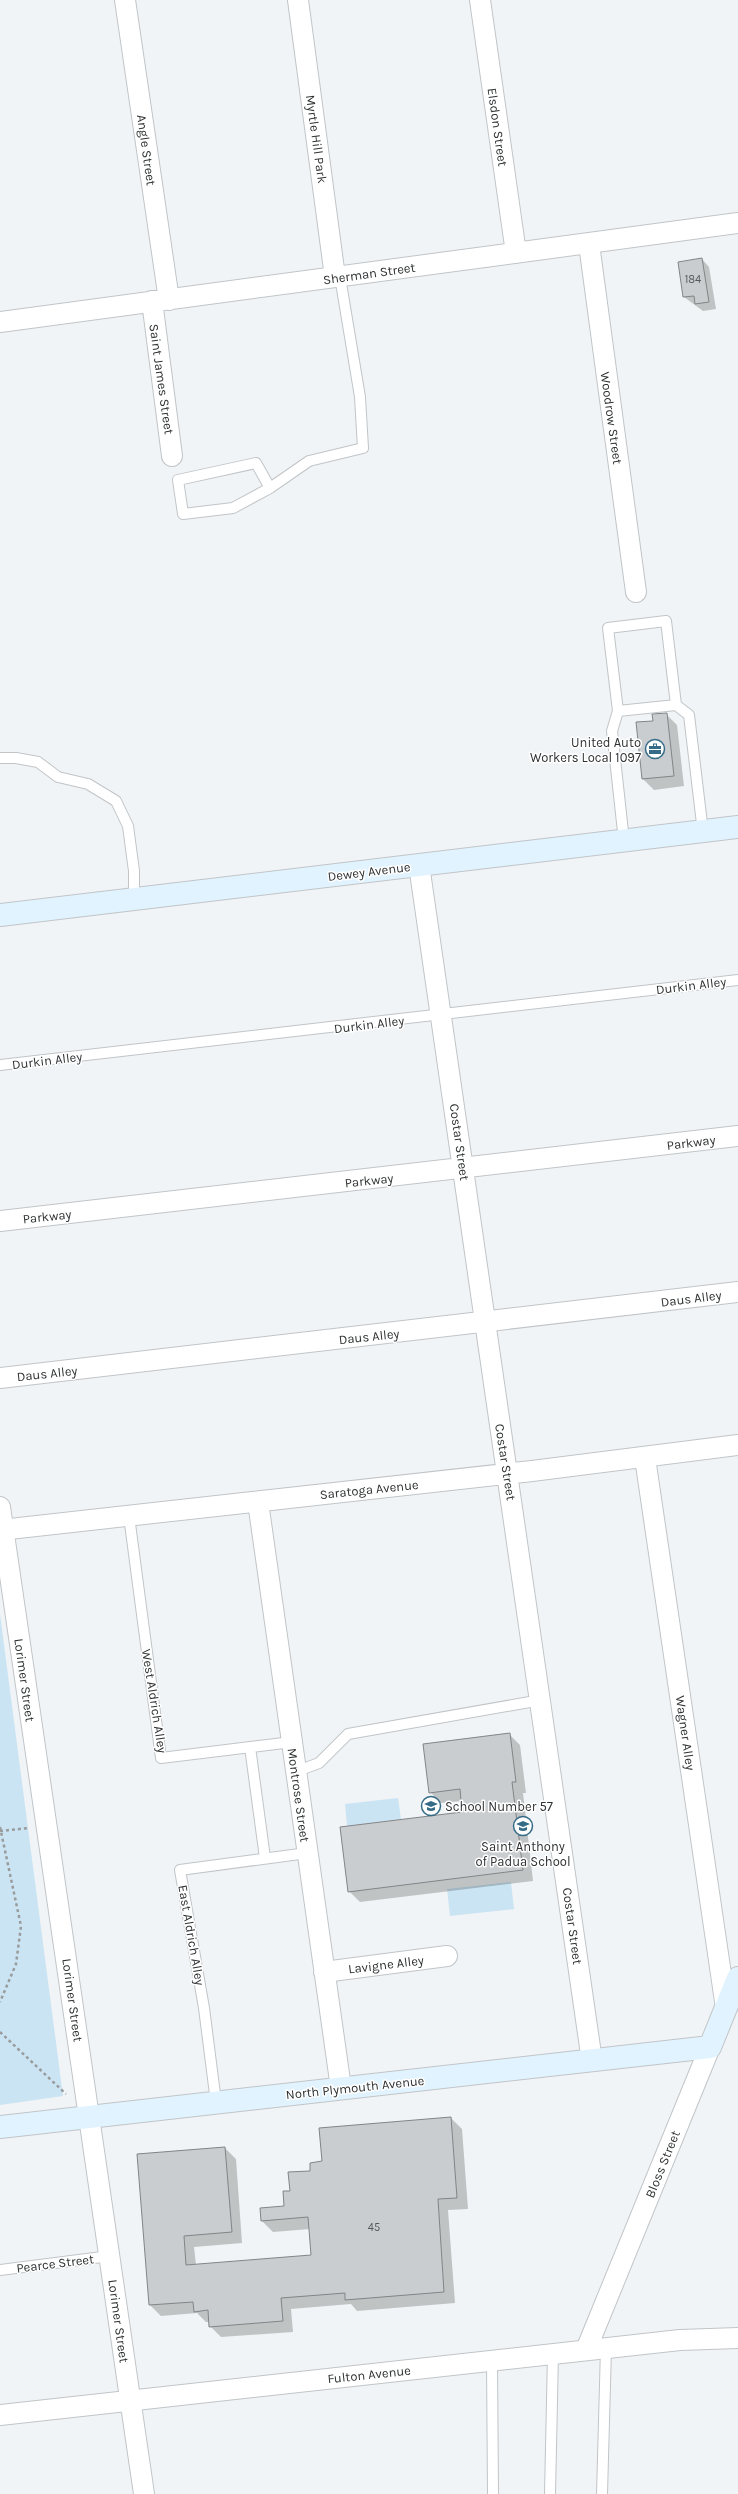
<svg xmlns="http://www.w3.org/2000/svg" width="738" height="2494" font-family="Karla,sans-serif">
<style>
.green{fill:#cbe4f3}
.shadow{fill:#0003}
.building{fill:#c9cdd0;stroke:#828587}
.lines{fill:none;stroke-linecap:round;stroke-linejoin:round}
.lane-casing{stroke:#c1c5c8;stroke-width:12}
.street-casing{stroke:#c1c5c8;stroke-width:22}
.secondary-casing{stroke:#c1c5c8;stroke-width:24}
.path{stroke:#999c9d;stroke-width:2.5;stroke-dasharray:3 3;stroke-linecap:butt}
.lane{stroke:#fff;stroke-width:10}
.street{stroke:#fff;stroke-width:20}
.secondary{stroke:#e1f3fe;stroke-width:22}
.labels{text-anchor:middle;stroke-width:3;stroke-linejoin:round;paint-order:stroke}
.number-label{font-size:11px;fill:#56585a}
.street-label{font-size:13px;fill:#2f3132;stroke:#fff}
.poi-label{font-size:13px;fill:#2f3132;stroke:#fff;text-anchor:end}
</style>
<rect width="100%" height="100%" fill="#f0f4f6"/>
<path class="green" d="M 0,1614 L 63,2096 L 0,2105 Z
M 398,1798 L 401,1819 L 347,1826 L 345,1804 Z
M 511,1882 L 514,1909 L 450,1916 L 447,1889 Z"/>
<path class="shadow" d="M 702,259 L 709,267 L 716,309 L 703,311 L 684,297 L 679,263 Z
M 666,714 L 677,725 L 684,786 L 654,790 L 643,779 L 654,722 Z
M 509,1734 L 520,1745 L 526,1793 L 523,1793 L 533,1881 L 360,1902 L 349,1891 L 463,1813 L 462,1801 L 441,1803 L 430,1792 Z
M 451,2118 L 462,2129 L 468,2209 L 448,2210 L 455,2303 L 357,2311 L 351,2304 L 291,2309 L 293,2332 L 221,2337 L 210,2326 L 209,2322 L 206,2322 L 197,2313 L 161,2316 L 150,2305 L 225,2148 L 236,2159 L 242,2243 L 194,2247 L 196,2265 L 312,2256 L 310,2229 L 273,2232 L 262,2221 L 285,2207 L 291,2192 L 323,2162 Z"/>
<path class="building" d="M 702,258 L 709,302 L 695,304 L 694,296 L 683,297 L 678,262 Z
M 667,713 L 674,776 L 642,779 L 636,722 L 653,721 L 652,714 Z
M 510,1733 L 516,1782 L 512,1782 L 523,1870 L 348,1892 L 340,1827 L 462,1812 L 460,1789 L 429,1793 L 423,1744 Z
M 451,2117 L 457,2198 L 438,2199 L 444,2292 L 345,2300 L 345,2293 L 281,2298 L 283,2321 L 209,2327 L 208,2310 L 194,2312 L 193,2302 L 149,2305 L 137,2154 L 225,2147 L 232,2232 L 184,2236 L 186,2265 L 311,2255 L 308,2217 L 261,2221 L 260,2208 L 284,2206 L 283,2191 L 290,2191 L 288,2172 L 310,2171 L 310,2163 L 322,2161 L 319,2128 Z"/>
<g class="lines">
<g class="lane-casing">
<path id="lane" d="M 270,488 L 256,463 L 178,480 L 183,514 L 233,508 L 270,488 L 309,461 L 363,448 L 360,397 L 340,277
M 618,711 L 676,705
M 0,758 L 16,758 L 38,762 L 58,777 L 88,784 L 116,801 L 128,826 L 134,871 L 134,899
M 624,841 L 612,731 L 618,711 L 608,628 L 666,621 L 676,705 L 689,715 L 703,832
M 0,1065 L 738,980
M 129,1516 L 161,1758 L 292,1742
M 250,1747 L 265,1858
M 295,1772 L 319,1763 L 348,1734 L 541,1700
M 216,2102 L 204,2008 L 180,1870 L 307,1853
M 0,2270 L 110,2256
M 492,2361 L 493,2494
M 550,2494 L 553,2354
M 602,2494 L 606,2348"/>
</g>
<g class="street-casing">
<path id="street" d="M 125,0 L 169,300
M 298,0 L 335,277
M 480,0 L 516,253
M 589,244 L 636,592
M 152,301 L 172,456
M 0,322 L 738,223
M 419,865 L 592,2061
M 0,1221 L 738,1136
M 0,1378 L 738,1292
M 645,1458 L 726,2008
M 258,1502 L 341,2088
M 0,1507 L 144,2494
M 0,1530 L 532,1471 L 738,1445
M 324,1972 L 447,1956
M 586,2350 L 710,2047
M 0,2415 L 680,2340 L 738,2338"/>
</g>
<g class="secondary-casing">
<path id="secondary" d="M 0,915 L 738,827
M 0,2127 L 710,2047 L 738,1978"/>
</g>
<path class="path" d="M 0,1827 L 21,1926 L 16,1964 L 0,2002
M 0,1831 L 29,1828
M 0,2032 L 66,2094"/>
<use href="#lane" class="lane"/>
<use href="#street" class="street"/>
<use href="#secondary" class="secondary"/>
</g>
<defs>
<g id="office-ring" transform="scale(1)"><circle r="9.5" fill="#fff" stroke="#366b87" stroke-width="1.5"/><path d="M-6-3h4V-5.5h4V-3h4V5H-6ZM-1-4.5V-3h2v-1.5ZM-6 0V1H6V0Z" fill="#366b87"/></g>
<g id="school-ring" transform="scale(1)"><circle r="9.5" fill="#fff" stroke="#366b87" stroke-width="1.5"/><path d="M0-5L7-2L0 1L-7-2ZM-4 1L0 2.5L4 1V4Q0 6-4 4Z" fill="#366b87"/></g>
</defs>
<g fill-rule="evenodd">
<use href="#office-ring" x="655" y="749"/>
<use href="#school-ring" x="431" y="1806"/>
<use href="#school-ring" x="523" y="1826"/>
</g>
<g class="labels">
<g class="number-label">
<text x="693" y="283">184</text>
<text x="374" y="2231">45</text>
</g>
<g class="street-label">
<text transform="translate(498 127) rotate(82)" y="5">Elsdon Street</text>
<text transform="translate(317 139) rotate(82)" y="5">Myrtle Hill Park</text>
<text transform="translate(147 150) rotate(82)" y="5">Angle Street</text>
<text transform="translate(369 273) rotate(-8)" y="5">Sherman Street</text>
<text transform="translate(162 379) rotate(82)" y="5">Saint James Street</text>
<text transform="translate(612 418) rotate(82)" y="5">Woodrow Street</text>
<text transform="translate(369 871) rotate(-7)" y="5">Dewey Avenue</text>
<text transform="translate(691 985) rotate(-7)" y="5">Durkin Alley</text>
<text transform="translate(369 1024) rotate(-7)" y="5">Durkin Alley</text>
<text transform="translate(47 1060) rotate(-7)" y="5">Durkin Alley</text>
<text transform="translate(460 1142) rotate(82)" y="5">Costar Street</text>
<text transform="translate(691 1142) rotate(-7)" y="5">Parkway</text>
<text transform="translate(369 1180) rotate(-6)" y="5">Parkway</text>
<text transform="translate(47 1216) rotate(-6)" y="5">Parkway</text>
<text transform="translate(691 1298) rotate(-7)" y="5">Daus Alley</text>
<text transform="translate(369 1336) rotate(-6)" y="5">Daus Alley</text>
<text transform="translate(47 1373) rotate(-6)" y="5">Daus Alley</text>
<text transform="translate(506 1462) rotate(81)" y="5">Costar Street</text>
<text transform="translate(369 1489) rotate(-6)" y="5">Saratoga Avenue</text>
<text transform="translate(25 1680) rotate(82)" y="5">Lorimer Street</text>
<text transform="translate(155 1701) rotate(81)" y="5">West Aldrich Alley</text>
<text transform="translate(686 1733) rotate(82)" y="5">Wagner Alley</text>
<text transform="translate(299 1795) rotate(82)" y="5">Montrose Street</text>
<text transform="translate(573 1926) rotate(82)" y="5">Costar Street</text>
<text transform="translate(192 1935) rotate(80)" y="5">East Aldrich Alley</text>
<text transform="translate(386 1964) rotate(-7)" y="5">Lavigne Alley</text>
<text transform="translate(73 2000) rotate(82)" y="5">Lorimer Street</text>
<text transform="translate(355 2087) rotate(-6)" y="5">North Plymouth Avenue</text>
<text transform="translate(662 2164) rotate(-68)" y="5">Bloss Street</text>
<text transform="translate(55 2263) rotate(-7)" y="5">Pearce Street</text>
<text transform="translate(119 2321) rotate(82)" y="5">Lorimer Street</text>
<text transform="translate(369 2374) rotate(-6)" y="5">Fulton Avenue</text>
</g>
<g class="poi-label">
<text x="641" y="747">United Auto<tspan x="641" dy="15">Workers Local 1097</tspan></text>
<text x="445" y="1811" text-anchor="start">School Number 57</text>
<text x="523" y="1851" text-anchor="middle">Saint Anthony<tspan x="523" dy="15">of Padua School</tspan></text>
</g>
</g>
</svg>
